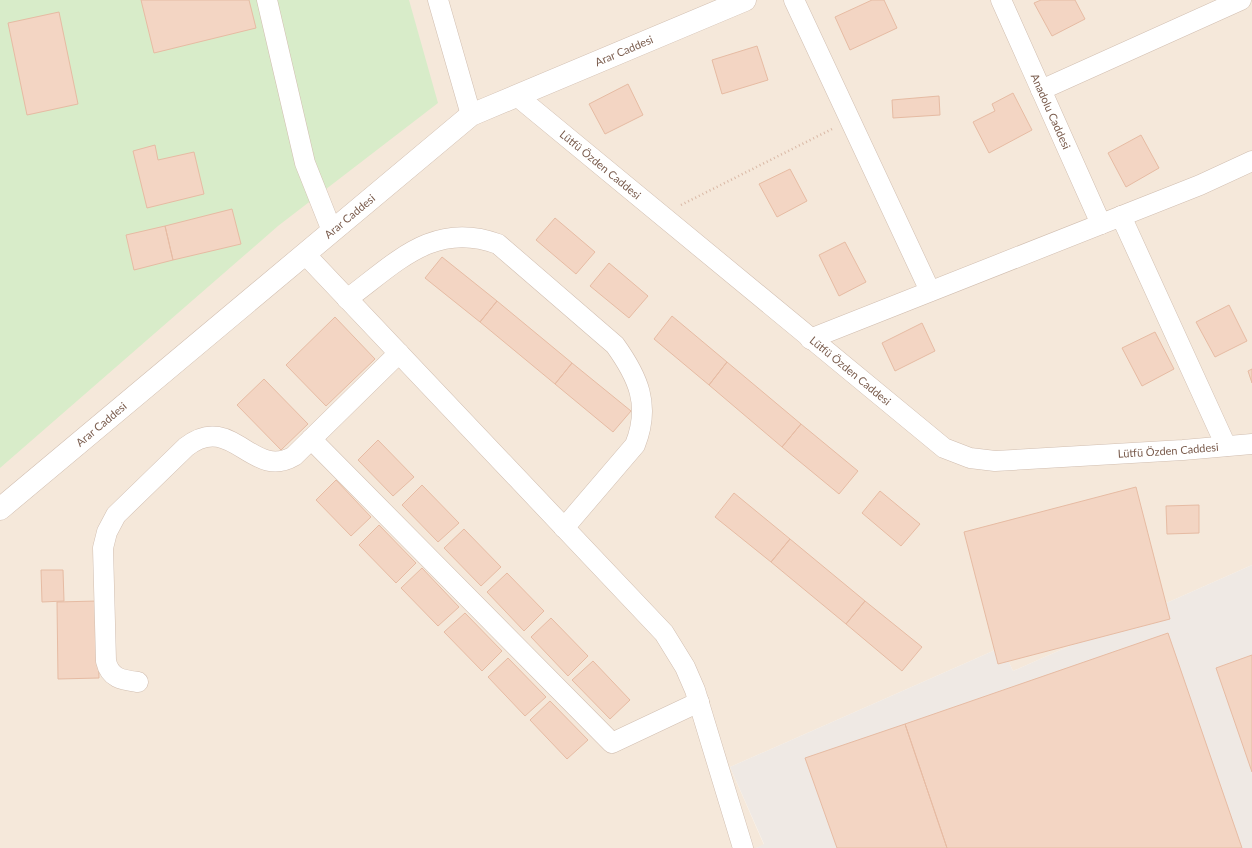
<svg xmlns="http://www.w3.org/2000/svg" width="1252" height="848" font-family="Lato,sans-serif">
<style>
.residential{fill:#f5e8da}
.industrial{fill:#efe9e4}
.green{fill:#d8ecc9}
.building{fill:#f3d5c3;stroke:#e6bba3}
.lines{fill:none;stroke-linecap:round;stroke-linejoin:round}
.minor-casing{stroke:#d1beb0;stroke-width:21}
.tertiary-casing{stroke:#d1beb0;stroke-width:23}
.path{stroke:#d9b8a5;stroke-width:2.5;stroke-dasharray:1 3;stroke-linecap:butt}
.minor{stroke:#fff;stroke-width:20}
.tertiary{stroke:#fff;stroke-width:22}
.labels{text-anchor:middle;stroke-width:3.5;stroke-linejoin:round;paint-order:stroke}
.street-label{font-size:11px;fill:#7a5c4d;stroke:#fffaf3}
</style>
<rect width="100%" height="100%" fill="#fdf6ec"/>
<path class="residential" d="M 0,0 L 1252,0 L 1252,565 L 1013,671 L 1002,647 L 730,767 L 764,845 L 756,848 L 0,848 Z"/>
<path class="industrial" d="M 1252,565 L 1252,848 L 756,848 L 764,844 L 730,767 L 1002,647 L 1013,671 Z"/>
<path class="green" d="M 0,0 L 409,0 L 438,103 L 278,226 L 0,468 Z"/>
<path class="building" d="M 141,0 L 249,0 L 256,28 L 154,53 Z
M 872,0 L 884,0 L 897,28 L 850,50 L 835,17 Z
M 1041,0 L 1075,0 L 1085,19 L 1052,36 L 1034,3 Z
M 59,12 L 78,104 L 27,115 L 8,23 Z
M 757,46 L 768,80 L 722,94 L 712,60 Z
M 628,84 L 643,115 L 605,134 L 589,104 Z
M 1013,93 L 1032,130 L 989,153 L 973,122 L 995,111 L 992,104 Z
M 939,96 L 940,115 L 893,118 L 892,100 Z
M 1141,135 L 1159,168 L 1126,187 L 1108,153 Z
M 155,145 L 158,160 L 194,152 L 204,194 L 147,208 L 133,151 Z
M 790,169 L 807,201 L 777,217 L 759,184 Z
M 232,209 L 241,244 L 173,260 L 165,226 Z
M 555,218 L 595,252 L 576,274 L 536,240 Z
M 165,226 L 173,260 L 134,270 L 126,235 Z
M 845,242 L 866,282 L 839,296 L 819,255 Z
M 442,257 L 497,301 L 480,322 L 425,278 Z
M 609,263 L 648,296 L 629,318 L 590,286 Z
M 497,301 L 572,363 L 555,384 L 480,322 Z
M 1229,305 L 1247,341 L 1215,357 L 1196,322 Z
M 672,316 L 727,362 L 709,385 L 654,339 Z
M 335,317 L 375,359 L 326,406 L 286,365 Z
M 922,323 L 935,351 L 895,371 L 882,343 Z
M 1155,332 L 1174,369 L 1142,386 L 1122,348 Z
M 727,362 L 801,424 L 782,447 L 709,385 Z
M 572,363 L 631,411 L 613,432 L 555,384 Z
M 1252,369 L 1252,383 L 1248,371 Z
M 264,379 L 308,424 L 281,450 L 237,405 Z
M 801,424 L 858,471 L 839,494 L 782,447 Z
M 378,440 L 414,477 L 393,496 L 358,460 Z
M 336,480 L 371,517 L 351,536 L 316,500 Z
M 422,485 L 459,523 L 438,542 L 402,505 Z
M 1136,487 L 1170,619 L 998,664 L 964,532 Z
M 880,491 L 920,524 L 901,546 L 862,513 Z
M 734,493 L 790,539 L 771,562 L 715,517 Z
M 1199,505 L 1199,533 L 1167,534 L 1166,506 Z
M 379,525 L 416,563 L 396,583 L 359,545 Z
M 464,529 L 501,567 L 481,586 L 444,548 Z
M 790,539 L 865,601 L 846,624 L 771,562 Z
M 422,568 L 459,607 L 438,626 L 401,588 Z
M 41,570 L 63,570 L 64,601 L 42,602 Z
M 507,573 L 544,611 L 524,631 L 487,592 Z
M 97,601 L 99,678 L 58,679 L 57,602 Z
M 865,601 L 922,647 L 902,671 L 846,624 Z
M 465,613 L 502,651 L 482,671 L 444,632 Z
M 551,618 L 588,656 L 568,676 L 531,637 Z
M 1168,633 L 1242,848 L 947,848 L 905,724 Z
M 1252,655 L 1252,772 L 1216,668 Z
M 508,658 L 546,697 L 525,716 L 488,677 Z
M 593,661 L 630,700 L 610,719 L 572,680 Z
M 550,701 L 588,740 L 567,759 L 530,720 Z
M 905,724 L 947,848 L 837,848 L 805,758 Z"/>
<g class="lines">
<g class="minor-casing">
<g id="minor">
<path d="M 267,0 L 305,163 L 332,231"/>
<path d="M 438,0 L 471,115"/>
<path d="M 794,0 L 930,291"/>
<path id="s1" d="M 1001,0 L 1101,224"/>
<path d="M 1041,90 L 1241,0"/>
<path id="s2" d="M 517,96 L 944,448 L 970,458 L 995,461 L 1183,450 L 1252,444"/>
<path d="M 1121,216 L 1226,446"/>
<path d="M 305,254 L 664,633 L 685,667 L 695,690 L 743,848"/>
<path d="M 347,299 C 395,264 433,220 498,244 L 615,345 C 638,377 651,405 635,445 L 564,528"/>
<path d="M 810,339 L 1200,185 L 1252,161"/>
<path d="M 311,439 L 612,743 L 699,702"/>
<path d="M 138,682 C 123,680 110,679 106,661 L 103,548 L 107,532 L 116,515 L 186,447 C 232,411 252,481 294,456 L 399,353"/>
</g>
</g>
<g class="tertiary-casing">
<g id="tertiary">
<path id="s3" d="M 0,509 L 471,115 L 745,0"/>
</g>
</g>
<path class="path" d="M 681,205 L 832,129"/>
<use href="#minor" class="minor"/>
<use href="#tertiary" class="tertiary"/>
</g>
<g class="labels">
<g class="street-label">
<text dy="4" stroke="none"><textPath href="#s3" startOffset="780">Arar Caddesi</textPath></text>
<text dy="4" stroke="none"><textPath href="#s1" startOffset="122">Anadolu Caddesi</textPath></text>
<text dy="4" stroke="none"><textPath href="#s2" startOffset="108">Lütfü Özden Caddesi</textPath></text>
<text dy="4" stroke="none"><textPath href="#s3" startOffset="456">Arar Caddesi</textPath></text>
<text dy="4" stroke="none"><textPath href="#s2" startOffset="432">Lütfü Özden Caddesi</textPath></text>
<text dy="4" stroke="none"><textPath href="#s3" startOffset="132">Arar Caddesi</textPath></text>
<text dy="4" stroke="none"><textPath href="#s2" startOffset="780">Lütfü Özden Caddesi</textPath></text>
</g>
</g>
</svg>
